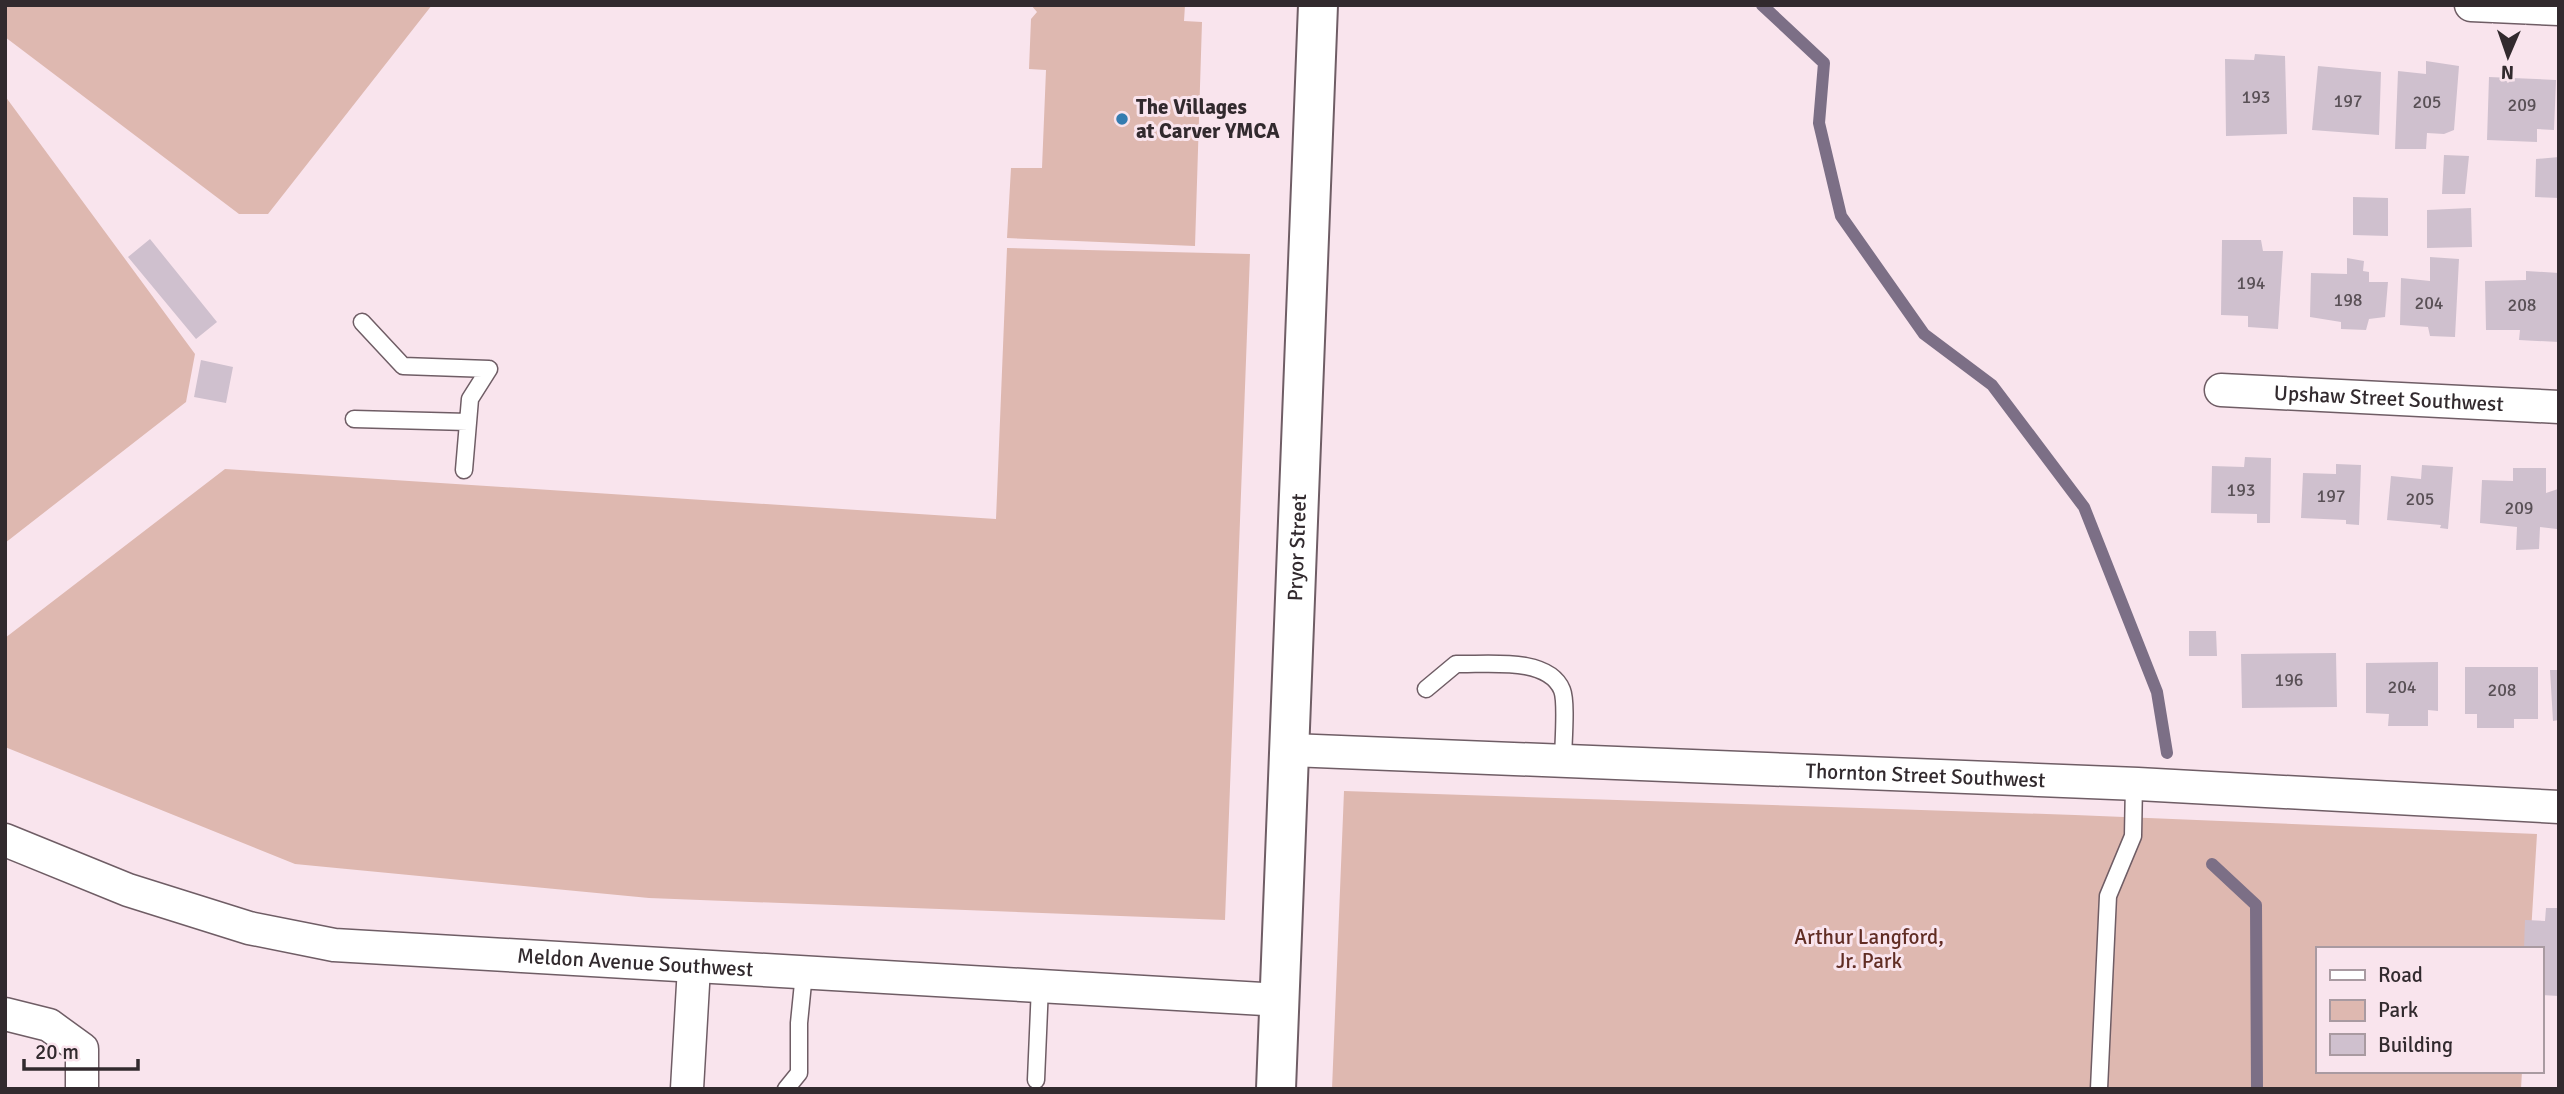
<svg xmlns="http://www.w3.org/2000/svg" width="2564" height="1094" font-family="Signika,sans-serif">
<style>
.green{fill:#deb8b0}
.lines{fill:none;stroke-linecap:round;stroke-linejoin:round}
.stream{stroke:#7c6f86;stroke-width:12}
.building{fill:#cfc0ce}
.service-casing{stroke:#6f5d65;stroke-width:19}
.minor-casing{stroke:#6f5d65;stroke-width:35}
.secondary-casing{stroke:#6f5d65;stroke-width:42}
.service{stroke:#fff;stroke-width:16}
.minor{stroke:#fff;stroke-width:32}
.secondary{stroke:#fff;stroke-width:38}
.poi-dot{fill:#347cb0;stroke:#f9e4ed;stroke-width:2.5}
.labels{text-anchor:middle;stroke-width:6;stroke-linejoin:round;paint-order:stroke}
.number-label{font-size:18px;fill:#595056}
.poi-label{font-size:21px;font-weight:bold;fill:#322a2e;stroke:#f9e4ed;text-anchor:start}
.street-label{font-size:21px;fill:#322a2e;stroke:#f9e4ed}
.park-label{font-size:21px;fill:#612d24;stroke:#f9e4ed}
</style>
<rect width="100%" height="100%" fill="#f9e4ed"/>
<path class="green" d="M 5,5 L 432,5 L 268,214 L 239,214 L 5,37 Z
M 1031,5 L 1185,5 L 1184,21 L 1202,22 L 1195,246 L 1007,238 L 1011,168 L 1042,168 L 1046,70 L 1029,69 L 1031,19 L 1037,12 Z
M 5,96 L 195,354 L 186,402 L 5,543 Z
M 1007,248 L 1250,254 L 1225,920 L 649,898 L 295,864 L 5,747 L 5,638 L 225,469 L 996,519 Z
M 1344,791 L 2075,815 L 2537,834 L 2530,949 L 2317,949 L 2317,1071 L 2522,1071 L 2521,1089 L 1332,1089 Z"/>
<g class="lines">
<path class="stream" d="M 1762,5 L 1824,63 L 1819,123 L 1841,216 L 1924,334 L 1992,385 L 2084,507 L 2157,692 L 2167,753
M 2212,864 L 2256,905 L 2257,1089"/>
</g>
<path class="building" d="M 2255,54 L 2285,56 L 2287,134 L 2226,136 L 2225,59 L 2254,60 Z
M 2426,61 L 2459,66 L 2454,130 L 2444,134 L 2427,133 L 2426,149 L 2395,149 L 2398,71 L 2426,74 Z
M 2318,66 L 2381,72 L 2379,135 L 2312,130 Z
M 2489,77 L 2556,80 L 2554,130 L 2537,129 L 2537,142 L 2487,140 Z
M 2444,155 L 2469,156 L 2465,194 L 2442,194 Z
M 2559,157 L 2559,198 L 2535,197 L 2536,159 Z
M 2353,197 L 2388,198 L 2388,236 L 2353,235 Z
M 2471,208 L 2472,247 L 2427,248 L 2427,210 Z
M 150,239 L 217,322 L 196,339 L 128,257 Z
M 2222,240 L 2261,240 L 2263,251 L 2283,251 L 2278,329 L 2248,327 L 2248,316 L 2221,315 Z
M 2430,257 L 2459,259 L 2455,337 L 2430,336 L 2428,327 L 2400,325 L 2401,278 L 2430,281 Z
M 2347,258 L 2364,261 L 2363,271 L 2369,272 L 2369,282 L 2388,282 L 2385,317 L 2369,319 L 2366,330 L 2341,329 L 2341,322 L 2310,317 L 2311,273 L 2347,274 Z
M 2526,271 L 2559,273 L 2559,342 L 2519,340 L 2520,330 L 2486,330 L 2485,281 L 2526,280 Z
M 201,360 L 233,367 L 226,403 L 194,397 Z
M 2245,457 L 2271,458 L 2270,523 L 2257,523 L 2257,514 L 2211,513 L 2212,466 L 2244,467 Z
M 2336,464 L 2361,465 L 2359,525 L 2346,524 L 2346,520 L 2301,518 L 2303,473 L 2336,474 Z
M 2422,465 L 2453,467 L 2448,529 L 2440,528 L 2441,525 L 2387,520 L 2391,476 L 2421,479 Z
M 2513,468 L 2546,468 L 2546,493 L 2558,489 L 2557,529 L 2540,527 L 2539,549 L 2516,550 L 2517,527 L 2480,523 L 2482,480 L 2513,481 Z
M 2189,631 L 2216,631 L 2217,656 L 2189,656 Z
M 2336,653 L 2337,707 L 2242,708 L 2241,654 Z
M 2438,662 L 2438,711 L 2428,710 L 2428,726 L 2388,726 L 2389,714 L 2366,713 L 2366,663 Z
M 2465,667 L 2538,667 L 2538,719 L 2514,719 L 2514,728 L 2477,728 L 2477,714 L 2465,714 Z
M 2550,670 L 2559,670 L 2559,720 L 2553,721 Z
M 2546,908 L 2559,908 L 2559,996 L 2541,995 L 2541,949 L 2524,949 L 2525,920 L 2545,921 Z"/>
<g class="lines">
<g class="service-casing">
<path id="service" d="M 362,322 L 403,366 L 489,369
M 354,419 L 468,422
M 464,470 L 470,399 L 489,369
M 1426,689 L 1456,664 C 1486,665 1548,656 1562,690 C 1567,702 1563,745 1563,761
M 1036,1080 L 1040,986
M 786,1089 L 799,1073 L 799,1023 L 804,973
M 2099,1089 L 2108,896 L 2133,836 L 2134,783"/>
</g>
<g class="minor-casing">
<g id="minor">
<path d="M 2471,5 L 2559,9"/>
<path id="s1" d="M 2221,390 L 2559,407"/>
<path id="s2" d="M 1291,750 L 2138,784 L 2559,807"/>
<path id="s3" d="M 5,840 L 128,890 L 249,928 L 334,945 L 1280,1000"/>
<path d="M 5,1014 L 49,1025 L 82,1049 L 82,1089"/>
<path d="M 687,1089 L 694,967"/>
</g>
</g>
<g class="secondary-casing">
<g id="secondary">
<path id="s4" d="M 1276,1089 L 1318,5"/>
</g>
</g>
<use href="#service" class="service"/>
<use href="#minor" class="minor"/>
<use href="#secondary" class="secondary"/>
</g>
<circle class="poi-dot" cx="1122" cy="119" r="7"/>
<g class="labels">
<g class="number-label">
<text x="2256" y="103">193</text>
<text x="2348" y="107">197</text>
<text x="2427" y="108">205</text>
<text x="2522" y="111">209</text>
<text x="2251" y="289">194</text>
<text x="2348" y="306">198</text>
<text x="2429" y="309">204</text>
<text x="2522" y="311">208</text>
<text x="2241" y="496">193</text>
<text x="2331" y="502">197</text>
<text x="2420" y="505">205</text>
<text x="2519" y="514">209</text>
<text x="2289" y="686">196</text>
<text x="2402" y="693">204</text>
<text x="2502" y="696">208</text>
</g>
<g class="poi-label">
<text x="1136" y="114">The Villages<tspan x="1136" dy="24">at Carver YMCA</tspan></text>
</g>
<g class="street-label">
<text dy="7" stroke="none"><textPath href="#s1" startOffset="168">Upshaw Street Southwest</textPath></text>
<text dy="7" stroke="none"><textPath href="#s4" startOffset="542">Pryor Street</textPath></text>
<text dy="7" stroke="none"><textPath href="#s2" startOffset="635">Thornton Street Southwest</textPath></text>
<text dy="7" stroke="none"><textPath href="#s3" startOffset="648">Meldon Avenue Southwest</textPath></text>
</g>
<g class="park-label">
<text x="1869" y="944">Arthur Langford,<tspan x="1869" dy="24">Jr. Park</tspan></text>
</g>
</g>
<rect width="2564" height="1094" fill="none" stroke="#322a2e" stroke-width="14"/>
<rect x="2316" y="947" width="228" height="126" fill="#f9e4ed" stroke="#a99aa1" stroke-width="2"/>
<rect x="2330" y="970" width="35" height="10" fill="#ffffff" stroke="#a99aa1" stroke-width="2"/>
<text x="2378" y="982" font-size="21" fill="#322a2e">Road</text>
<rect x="2330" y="1000" width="35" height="21" fill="#deb8b0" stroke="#a99aa1" stroke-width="2"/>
<text x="2378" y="1017" font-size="21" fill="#322a2e">Park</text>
<rect x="2330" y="1034" width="35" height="21" fill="#cfc0ce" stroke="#a99aa1" stroke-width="2"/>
<text x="2378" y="1052" font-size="21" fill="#322a2e">Building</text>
<g transform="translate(2508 56) rotate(182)" stroke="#f9e4ed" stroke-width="5" paint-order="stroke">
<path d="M0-5L12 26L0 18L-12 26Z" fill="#322a2e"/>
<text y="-10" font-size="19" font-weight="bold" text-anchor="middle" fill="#322a2e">N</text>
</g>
<path d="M24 1059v10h114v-10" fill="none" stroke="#322a2e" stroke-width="3.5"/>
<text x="35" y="1059" font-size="21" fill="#322a2e" stroke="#f9e4ed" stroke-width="5" paint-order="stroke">20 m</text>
</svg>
